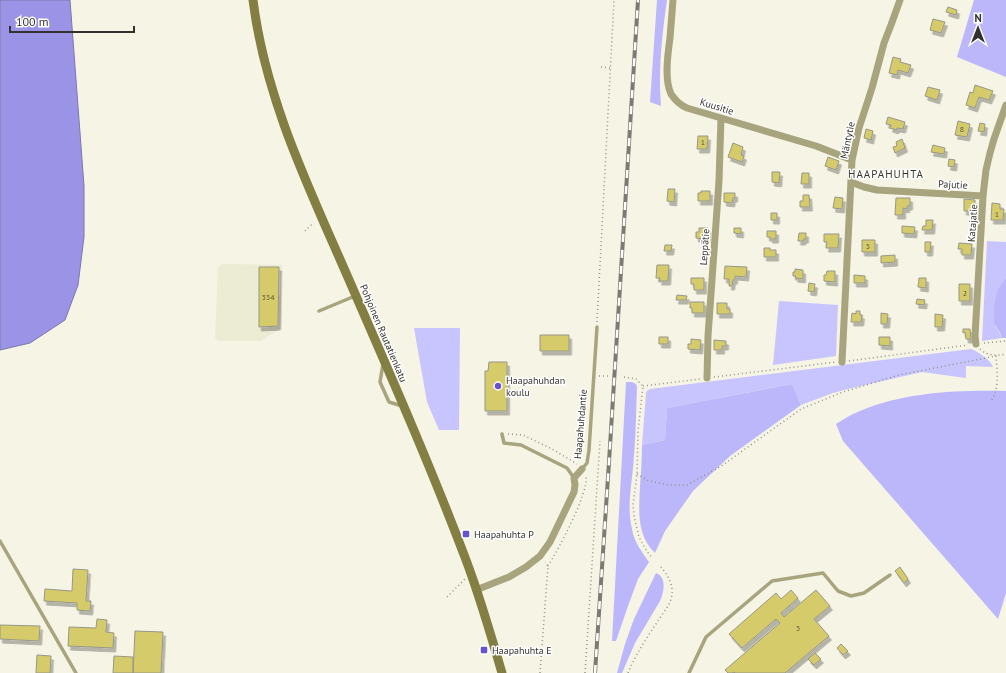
<svg xmlns="http://www.w3.org/2000/svg" width="1006" height="673" font-family="'PT Sans',sans-serif">
<style>
.built{fill:#ecebd4}
.green{fill:#c8c5fe}
.forest{fill:#bbb7fa}
.water{fill:#9b94e6;stroke:#7c76ae}
.building{fill:#d5cb6b;stroke:#979789;filter:url(#shadow)}
.lines{fill:none;stroke-linecap:round;stroke-linejoin:round}
.path{stroke:#939288;stroke-width:1.5;stroke-dasharray:1 3;stroke-linecap:butt}
.lane{stroke:#a7a47e;stroke-width:3.5}
.street{stroke:#a7a47e;stroke-width:7}
.secondary{stroke:#837e42;stroke-width:9}
.rail-casing{stroke:#7c7b72;stroke-width:4}
.rail{stroke:#fff;stroke-width:2.5;stroke-dasharray:8;stroke-linecap:butt}
.poi-dot{fill:#6953cc;stroke:#fff;stroke-width:1.5}
.labels{text-anchor:middle;stroke-width:3;stroke-linejoin:round;paint-order:stroke}
.number-label{font-size:8px;fill:#5b583c}
.street-label{font-size:10px;fill:#32312c;stroke:#fff}
.poi-label{font-size:10px;fill:#32312c;stroke:#fff;text-anchor:start}
.neighbourhood-label{font-size:11px;letter-spacing:1px;fill:#38372b;stroke:#fff}
</style>
<defs>
<filter id="shadow"><feDropShadow dx="2.5" dy="4" stdDeviation="0" flood-color="#0004"/></filter>
</defs>
<rect width="100%" height="100%" fill="#f5f4e5"/>
<path class="built" d="M 223,264 L 282,265 L 281,328 L 261,341 L 218,341 L 215,338 L 218,268 L 220,265 Z"/>
<path class="green" d="M 987,241 L 1006,242 L 1006,278 L 998,288 L 994,323 L 1002,338 L 982,341 Z
M 779,301 L 838,305 L 836,356 L 773,365 Z
M 414,328 L 460,328 L 459,430 L 439,430 L 427,402 Z
M 971,349 C 977,351 991,360 993,367 L 966,366 L 966,378 L 922,372 L 852,388 L 833,393 L 801,405 L 792,384 L 667,408 L 665,440 L 642,445 L 646,393 L 647,391 L 650,389 Z"/>
<path class="forest" d="M 657,0 L 667,0 C 662,35 658,71 661,106 L 650,102 Z
M 974,0 L 1006,0 L 1006,77 L 957,57 Z
M 1006,278 L 1006,338 L 1002,338 L 1000,333 L 994,323 L 994,306 L 998,288 Z
M 626,382 L 632,382 L 636,384 L 637,387 C 636,410 636,433 634,455 C 633,480 626,505 632,529 C 634,542 642,552 649,562 L 638,579 L 628,606 L 616,641 L 612,641 Z
M 792,384 L 801,405 L 730,456 L 693,491 L 665,531 L 655,553 C 636,535 639,509 640,486 C 641,472 642,459 642,445 L 665,440 L 667,408 Z
M 1006,391 L 1006,593 L 998,619 L 843,441 L 836,424 C 844,419 852,414 860,411 C 905,392 958,390 1006,391 Z
M 656,573 C 667,577 664,592 660,601 L 635,643 L 622,673 L 617,673 L 625,644 L 634,619 Z"/>
<path class="water" d="M 0,0 L 70,0 L 84,186 L 84,237 L 78,285 L 65,320 L 30,343 L 0,350 Z"/>
<path class="building" d="M 948,7 L 957,10 L 956,15 L 946,12 Z
M 933,19 L 945,22 L 941,33 L 930,30 Z
M 893,57 L 901,59 L 900,62 L 911,65 L 908,73 L 898,70 L 897,75 L 889,73 Z
M 975,85 L 993,91 L 989,100 L 979,97 L 975,108 L 966,105 L 970,92 L 973,93 Z
M 928,87 L 940,90 L 937,100 L 925,96 Z
M 888,117 L 905,122 L 903,129 L 897,128 L 896,130 L 890,128 L 891,125 L 886,124 Z
M 958,121 L 970,124 L 967,137 L 955,135 Z
M 980,123 L 985,124 L 984,132 L 978,131 Z
M 866,129 L 873,131 L 871,140 L 864,138 Z
M 698,136 L 708,136 L 707,149 L 697,149 Z
M 902,139 L 905,148 L 895,153 L 893,147 L 897,146 L 896,142 Z
M 733,143 L 743,147 L 741,155 L 744,156 L 742,162 L 728,157 Z
M 933,145 L 945,148 L 944,154 L 931,152 Z
M 828,157 L 839,161 L 836,170 L 825,166 Z
M 949,159 L 955,160 L 954,167 L 948,166 Z
M 772,172 L 780,172 L 779,183 L 772,182 Z
M 802,173 L 809,173 L 809,184 L 801,184 Z
M 668,189 L 675,189 L 674,202 L 667,201 Z
M 701,191 L 710,191 L 710,201 L 698,201 L 698,193 L 701,193 Z
M 724,193 L 735,193 L 735,198 L 733,198 L 732,203 L 724,202 Z
M 803,195 L 809,195 L 810,207 L 800,207 L 800,201 L 803,201 Z
M 835,197 L 843,198 L 842,209 L 833,208 Z
M 896,198 L 910,198 L 910,206 L 907,206 L 907,209 L 903,208 L 903,215 L 895,215 Z
M 964,199 L 975,200 L 975,211 L 964,211 Z
M 992,203 L 1000,204 L 1000,209 L 1004,209 L 1003,220 L 991,220 Z
M 771,213 L 777,213 L 777,220 L 771,220 Z
M 926,220 L 933,220 L 932,230 L 922,230 L 923,226 L 926,226 Z
M 902,226 L 915,227 L 914,234 L 902,233 Z
M 699,228 L 708,228 L 707,239 L 696,238 L 696,232 L 699,232 Z
M 734,228 L 741,228 L 741,234 L 734,233 Z
M 767,231 L 776,231 L 776,239 L 770,239 L 770,237 L 767,237 Z
M 799,233 L 806,233 L 806,239 L 804,239 L 803,241 L 798,241 Z
M 824,234 L 839,234 L 838,248 L 826,248 L 827,242 L 824,242 Z
M 862,240 L 875,240 L 875,252 L 862,252 Z
M 925,242 L 931,242 L 930,252 L 925,252 Z
M 959,243 L 972,244 L 971,255 L 962,255 L 962,249 L 958,249 Z
M 665,245 L 672,245 L 671,251 L 664,251 Z
M 764,248 L 770,248 L 770,250 L 776,250 L 776,257 L 764,257 Z
M 895,255 L 895,262 L 881,263 L 881,256 Z
M 657,265 L 669,265 L 668,281 L 659,281 L 660,278 L 656,278 Z
M 725,266 L 747,267 L 746,277 L 735,276 L 735,280 L 733,280 L 732,286 L 729,286 L 729,279 L 724,279 Z
M 259,267 L 279,267 L 278,326 L 259,327 Z
M 795,269 L 803,270 L 803,279 L 795,278 L 796,276 L 793,276 L 793,272 L 795,272 Z
M 827,271 L 835,271 L 835,282 L 824,281 L 824,275 L 826,275 Z
M 854,275 L 865,276 L 865,283 L 854,283 Z
M 691,278 L 704,278 L 704,290 L 694,290 L 694,284 L 691,284 Z
M 919,278 L 926,278 L 926,288 L 918,287 Z
M 809,283 L 815,284 L 814,292 L 808,291 Z
M 959,284 L 970,284 L 970,301 L 959,301 Z
M 677,295 L 687,296 L 686,300 L 676,300 Z
M 917,299 L 925,300 L 924,305 L 916,304 Z
M 690,302 L 704,302 L 704,313 L 692,313 L 692,308 L 690,308 Z
M 717,303 L 727,303 L 727,309 L 730,309 L 730,314 L 717,314 Z
M 856,311 L 860,311 L 860,315 L 862,315 L 861,322 L 851,322 L 852,313 L 856,314 Z
M 881,313 L 888,314 L 887,324 L 881,324 Z
M 935,314 L 943,315 L 942,327 L 935,327 Z
M 963,329 L 970,329 L 971,339 L 966,339 L 965,332 L 963,333 Z
M 540,335 L 569,335 L 569,351 L 540,351 Z
M 659,337 L 668,337 L 668,344 L 659,344 Z
M 879,337 L 890,337 L 890,346 L 879,345 Z
M 691,339 L 701,340 L 700,350 L 688,349 L 688,344 L 691,344 Z
M 714,340 L 726,341 L 726,346 L 722,346 L 722,350 L 714,350 Z
M 489,362 L 507,362 L 507,411 L 485,411 L 485,371 L 488,371 Z
M 900,567 L 908,579 L 904,583 L 895,571 Z
M 73,569 L 88,570 L 86,601 L 91,601 L 90,611 L 77,610 L 77,603 L 44,601 L 45,589 L 72,591 Z
M 791,590 L 798,598 L 781,613 L 784,617 L 816,590 L 830,606 L 814,619 L 829,636 L 785,673 L 735,673 L 734,672 L 732,673 L 728,673 L 725,670 L 780,623 L 776,619 L 742,648 L 729,634 L 776,593 L 781,599 Z
M 97,619 L 107,620 L 106,632 L 114,633 L 113,648 L 68,646 L 69,627 L 96,628 Z
M 0,625 L 40,626 L 39,641 L 0,639 Z
M 135,631 L 163,632 L 161,673 L 133,673 Z
M 841,644 L 848,651 L 843,655 L 837,648 Z
M 815,653 L 821,659 L 814,665 L 808,659 Z
M 37,655 L 51,656 L 50,673 L 36,673 Z
M 114,656 L 133,657 L 133,673 L 113,673 Z"/>
<g class="lines">
<path class="path" d="M 601,67 L 610,68
M 305,231 L 310,226 L 314,223
M 597,322 L 614,0
M 984,343 L 1006,341
M 980,349 C 988,356 996,356 1006,354
M 849,361 L 968,345
M 599,376 L 609,376
M 624,377 L 636,379 L 643,386 L 638,431 L 637,474 L 633,505 L 634,516 L 639,537 L 646,550 L 652,558
M 714,377 L 836,362
M 643,386 L 700,379
M 508,434 L 523,435 L 552,449 L 577,464
M 637,474 L 649,481 L 669,485 L 687,485 L 720,467 L 801,409 L 843,392 L 899,375 L 996,356 C 997,370 1000,389 991,401
M 548,566 C 558,550 589,493 586,476
M 447,597 L 465,579
M 540,673 L 548,566 L 545,562
M 585,673 L 600,441
M 628,673 C 638,649 654,627 668,606 C 677,591 670,577 660,566"/>
<path class="lane" d="M 319,311 L 355,296
M 383,364 L 380,382 L 389,402 L 402,406
M 502,434 L 504,443 L 521,445 L 567,468 L 574,478
M 582,469 L 587,463 L 589,450 L 597,327
M 0,541 L 76,673
M 689,673 L 706,637 L 772,581 L 823,573 L 838,591 L 851,596 L 864,593 L 890,575"/>
<path class="street" d="M 673,0 C 672,13 671,25 670,38 C 668,53 664,79 671,94 C 675,100 680,105 687,108 L 816,146 L 852,160
M 851,182 L 864,187 L 877,190 L 983,196
M 976,344 L 975,336 L 983,196 L 986,170 L 990,153 L 994,139 L 1006,105
M 842,362 L 852,160 L 859,128 L 872,88 L 884,43 L 891,25 L 900,0
M 707,378 L 708,336 L 719,181 L 721,118
M 476,590 L 509,577 L 526,567 L 540,556 L 550,542 L 574,492 L 575,485 L 574,478 L 582,469"/>
<path class="secondary" d="M 253,0 C 266,105 315,200 356,296 C 394,383 432,470 466,560 C 480,597 491,635 502,673"/>
<g class="rail-casing">
<path id="rail" d="M 595,673 L 609,462 L 638,0"/>
</g>
<use href="#rail" class="rail"/>
</g>
<g class="poi-dot">
<circle cx="498" cy="386" r="4"/>
<rect x="462" y="530" width="8" height="8" rx="2"/>
<rect x="480" y="646" width="8" height="8" rx="2"/>
</g>
<g class="labels">
<g class="number-label">
<text x="962" y="132">8</text>
<text x="703" y="145">1</text>
<text x="997" y="217">1</text>
<text x="868" y="249">5</text>
<text x="965" y="296">2</text>
<text x="268" y="300">334</text>
<text x="798" y="631">3</text>
</g>
<g class="street-label">
<text transform="translate(717 106) rotate(17)" y="4">Kuusitie</text>
<text transform="translate(847 140) rotate(-78)" y="4">Mäntytie</text>
<text transform="translate(953 184) rotate(3)" y="4">Pajutie</text>
<text transform="translate(972 223) rotate(-86)" y="4">Katajatie</text>
<text transform="translate(704 247) rotate(-86)" y="4">Leppätie</text>
<text transform="translate(384 333) rotate(67)" y="4">Pohjoinen Rautatienkatu</text>
<text transform="translate(580 424) rotate(-85)" y="4">Haapahuhdantie</text>
</g>
<g class="poi-label">
<text x="506" y="384">Haapahuhdan<tspan x="506" dy="12">koulu</tspan></text>
<text x="474" y="538">Haapahuhta P</text>
<text x="492" y="654">Haapahuhta E</text>
</g>
<g class="neighbourhood-label">
<text x="886" y="178">HAAPAHUHTA</text>
</g>
</g>
<g transform="translate(978 28)" stroke="#ffffff" stroke-width="3" paint-order="stroke">
<path d="M0-3L7 15L0 10L-7 15Z" fill="#32312c"/>
<text y="-6" font-size="11" font-weight="bold" text-anchor="middle" fill="#32312c">N</text>
</g>
<path d="M10 26v6h124v-6" fill="none" stroke="#32312c" stroke-width="2"/>
<text x="16" y="26" font-size="12" fill="#32312c" stroke="#ffffff" stroke-width="3" paint-order="stroke">100 m</text>
</svg>
